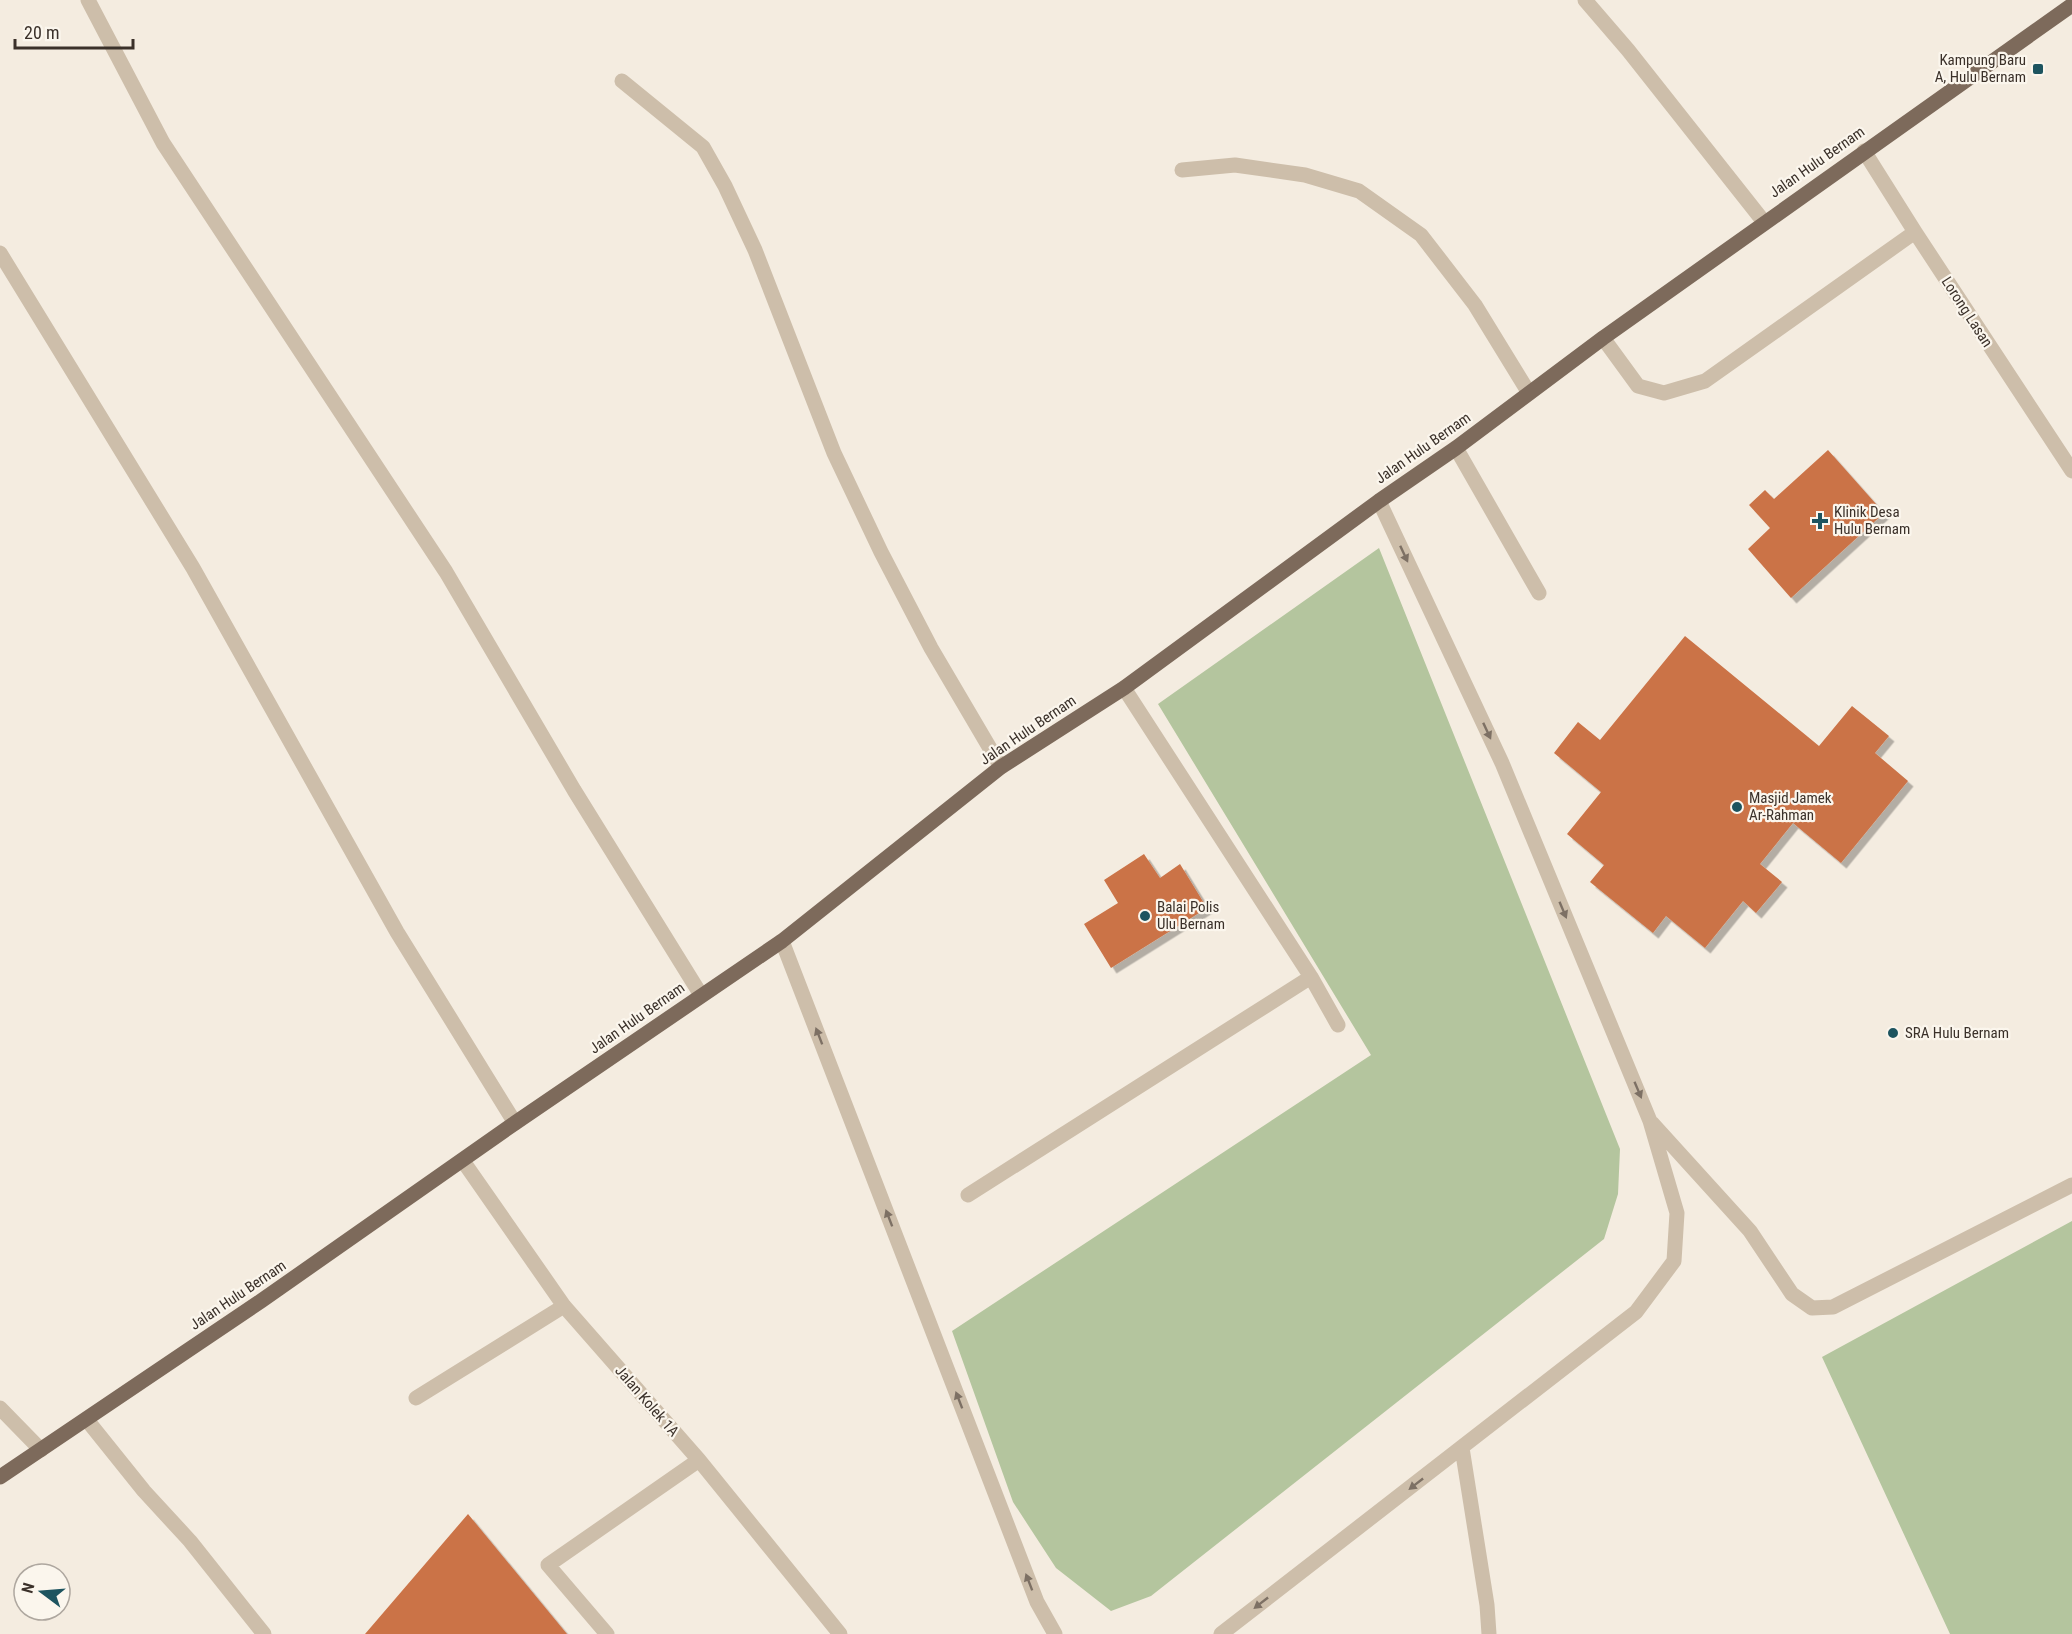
<svg xmlns="http://www.w3.org/2000/svg" width="2072" height="1634" font-family="'Roboto Condensed',sans-serif">
<style>
.green{fill:#b4c59e}
.building{fill:#cb7347;filter:url(#shadow)}
.lines{fill:none;stroke-linecap:round;stroke-linejoin:round}
.minor{stroke:#cdbeaa;stroke-width:15}
.major{stroke:#7d6a5b;stroke-width:15}
.oneway{fill:#7d7064}
.poi-dot{fill:#1d545f;stroke:#fbf6ed;stroke-width:2}
.labels{text-anchor:middle;stroke-width:4.5;stroke-linejoin:round;paint-order:stroke}
.poi-label{font-size:15px;fill:#3b312a;stroke:#fbf6ed;text-anchor:start}
.street-label{font-size:15px;fill:#3b312a;stroke:#fbf6ed}
</style>
<defs>
<filter id="shadow"><feDropShadow dx="5.5" dy="5.5" stdDeviation="0" flood-color="#0004"/></filter>
</defs>
<rect width="100%" height="100%" fill="#f4ece0"/>
<path class="green" d="M 1379,548 L 1620,1149 L 1618,1194 L 1604,1239 L 1151,1596 L 1111,1611 L 1056,1568 L 1013,1502 L 952,1331 L 1371,1055 L 1158,704 Z
M 2072,1221 L 2072,1634 L 1950,1634 L 1822,1357 Z"/>
<path class="building" d="M 1828,450 L 1884,513 L 1791,598 L 1748,549 L 1770,528 L 1749,505 L 1765,490 L 1774,499 Z
M 1685,636 L 1819,746 L 1852,706 L 1889,736 L 1875,753 L 1908,781 L 1841,863 L 1793,823 L 1760,864 L 1782,882 L 1756,913 L 1743,901 L 1705,948 L 1666,916 L 1653,933 L 1590,882 L 1604,865 L 1567,834 L 1601,792 L 1554,753 L 1578,722 L 1600,740 Z
M 1144,854 L 1160,878 L 1180,864 L 1207,908 L 1111,968 L 1084,924 L 1118,903 L 1104,880 Z
M 468,1514 L 567,1634 L 365,1634 Z"/>
<g class="lines">
<path class="minor" d="M 88,0 L 163,143 L 446,572 L 574,790 L 701,995
M 1585,0 L 1628,50 L 1764,222
M 622,81 L 703,147 L 725,186 L 755,250 L 834,453 L 881,552 L 931,648 L 1001,767
M 1864,151 L 1915,232 L 2072,471
M 1182,170 L 1235,165 L 1305,175 L 1359,191 L 1421,235 L 1475,305 L 1529,393
M 0,253 L 193,568 L 397,932 L 515,1123
M 1603,338 L 1638,386 L 1664,393 L 1705,381 L 1915,232
M 1456,448 L 1539,593
M 1124,688 L 1311,977 L 1338,1025
M 782,941 L 1037,1602 L 1055,1634
M 1652,1123 L 1750,1231 L 1792,1294 L 1812,1308 L 1833,1307 L 2072,1185
M 463,1161 L 564,1306 L 699,1460 L 840,1634
M 968,1195 L 1311,977
M 416,1398 L 564,1306
M 0,1408 L 41,1450
M 87,1420 L 144,1491 L 190,1541 L 264,1634
M 1462,1448 L 1487,1605 L 1489,1634
M 607,1634 L 548,1565 L 699,1460
M 1221,1634 L 1636,1312 L 1674,1261 L 1677,1213 L 1650,1121 L 1502,763 L 1379,501"/>
<path class="major" d="M 0,1477 L 261,1301 L 515,1123 L 782,941 L 1001,767 L 1124,688 L 1379,501 L 1456,448 L 1603,338 L 2072,5"/>
</g>
<defs><path id="oneway-solid" d="M-6-.8H1V-3.2L6.5 0L1 3.2V.8H-6Z" transform="scale(1.5)"/></defs>
<g class="oneway">
<use href="#oneway-solid" transform="translate(1404 554) rotate(65)"/>
<use href="#oneway-solid" transform="translate(1487 731) rotate(65)"/>
<use href="#oneway-solid" transform="translate(1563 910) rotate(67)"/>
<use href="#oneway-solid" transform="translate(819 1036) rotate(-111)"/>
<use href="#oneway-solid" transform="translate(1638 1090) rotate(67)"/>
<use href="#oneway-solid" transform="translate(889 1218) rotate(-111)"/>
<use href="#oneway-solid" transform="translate(959 1400) rotate(-111)"/>
<use href="#oneway-solid" transform="translate(1416 1484) rotate(142)"/>
<use href="#oneway-solid" transform="translate(1029 1582) rotate(-111)"/>
<use href="#oneway-solid" transform="translate(1261 1603) rotate(142)"/>
</g>
<g class="poi-dot">
<rect x="2032" y="63" width="12" height="12" rx="3"/>
<path d="M1817 512h6v6h6v6h-6v6h-6v-6h-6v-6h6z"/>
<circle cx="1737" cy="807" r="6"/>
<circle cx="1145" cy="916" r="6"/>
<circle cx="1893" cy="1033" r="6"/>
</g>
<g class="labels">
<g class="poi-label">
<text x="2026" y="65" text-anchor="end">Kampung Baru<tspan x="2026" dy="17">A, Hulu Bernam</tspan></text>
<text x="1834" y="517">Klinik Desa<tspan x="1834" dy="17">Hulu Bernam</tspan></text>
<text x="1749" y="803">Masjid Jamek<tspan x="1749" dy="17">Ar-Rahman</tspan></text>
<text x="1157" y="912">Balai Polis<tspan x="1157" dy="17">Ulu Bernam</tspan></text>
<text x="1905" y="1038">SRA Hulu Bernam</text>
</g>
<g class="street-label">
<text transform="translate(1817 162) rotate(-35)" y="5">Jalan Hulu Bernam</text>
<text transform="translate(1967 312) rotate(57)" y="5">Lorong Lasan</text>
<text transform="translate(1423 448) rotate(-35)" y="5">Jalan Hulu Bernam</text>
<text transform="translate(1028 730) rotate(-34)" y="5">Jalan Hulu Bernam</text>
<text transform="translate(637 1018) rotate(-35)" y="5">Jalan Hulu Bernam</text>
<text transform="translate(238 1295) rotate(-34)" y="5">Jalan Hulu Bernam</text>
<text transform="translate(647 1401) rotate(49)" y="5">Jalan Kolek 1A</text>
</g>
</g>
<g transform="translate(42 1592) rotate(286)"><circle r="28" fill="#fbf6ed" stroke="#aea79f" stroke-width="1.5"/>
<path d="M0-4.5L10 22L0 15L-10 22Z" fill="#1d545f"/>
<text y="-9" font-size="16" font-weight="bold" text-anchor="middle" fill="#3b312a">N</text>
</g>
<path d="M15 39v9h118v-9" fill="none" stroke="#3b312a" stroke-width="3"/>
<text x="24" y="39" font-size="18" fill="#3b312a" stroke="#fbf6ed" stroke-width="4.5" paint-order="stroke">20 m</text>
</svg>
